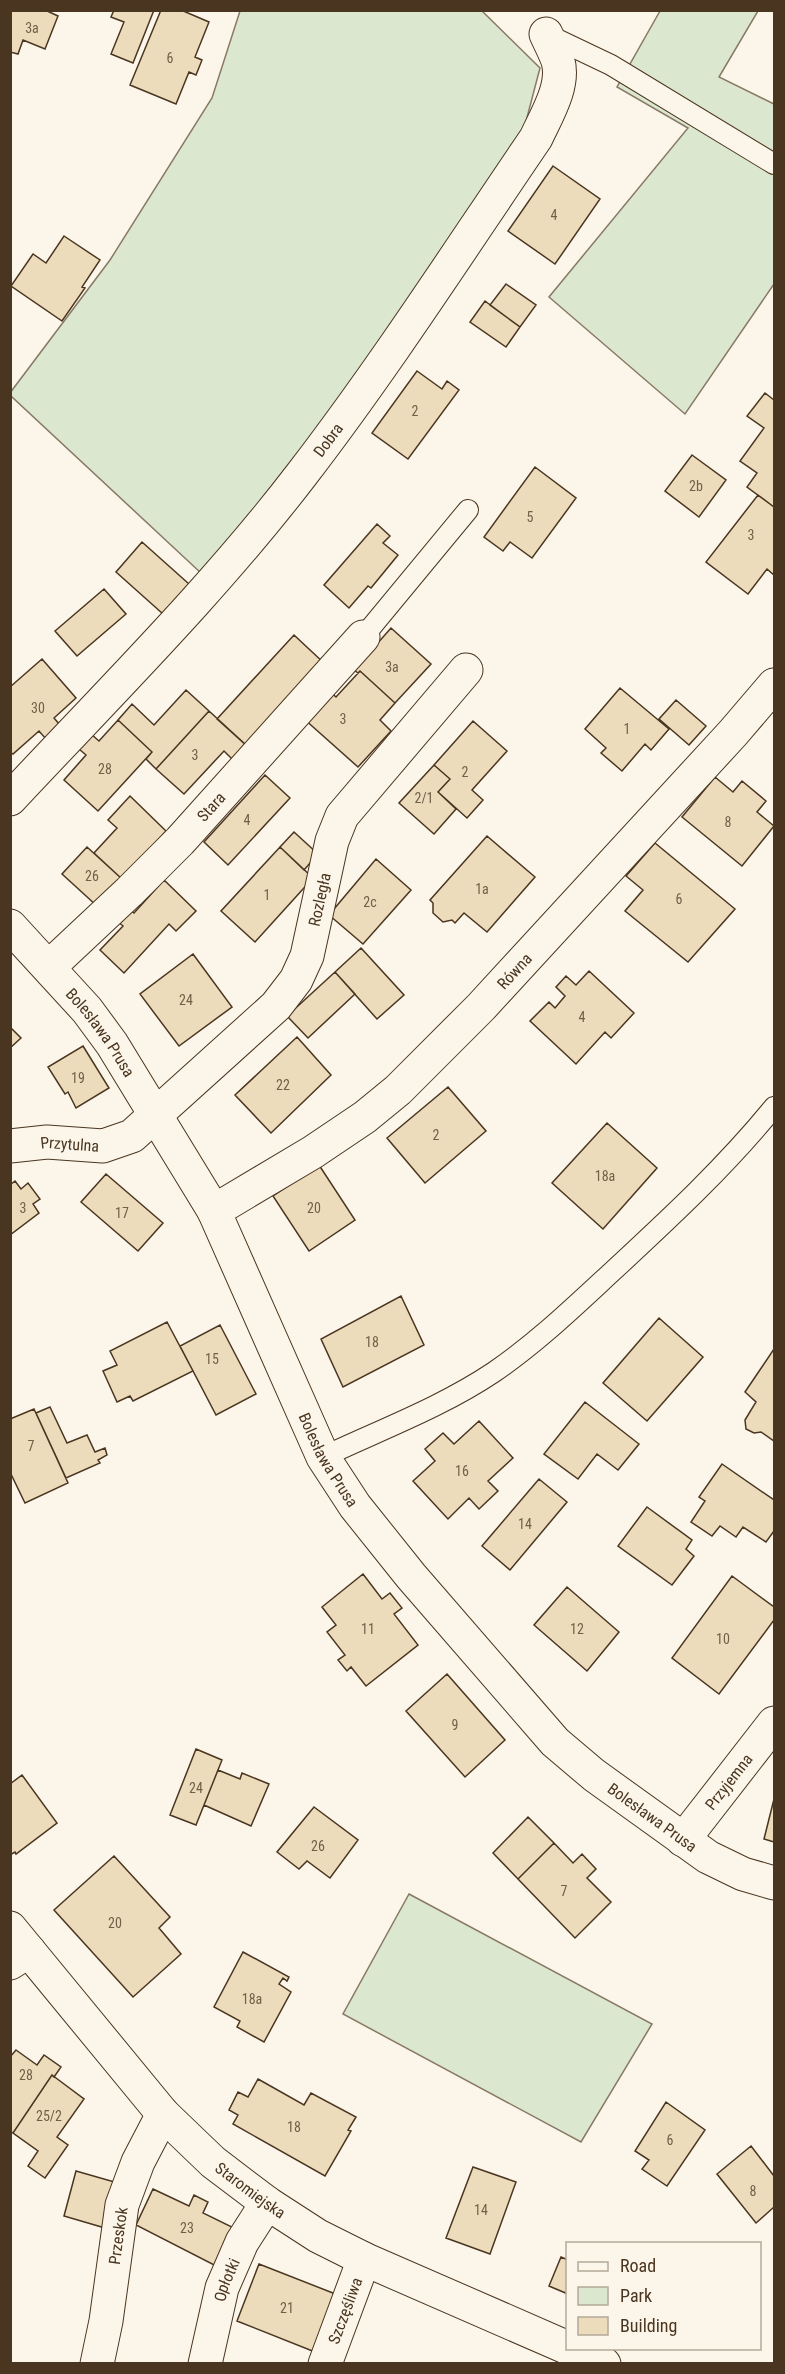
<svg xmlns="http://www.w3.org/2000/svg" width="785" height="2374" font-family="'Roboto Condensed',sans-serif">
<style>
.green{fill:#dce7d0;stroke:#887966;stroke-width:1.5}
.building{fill:#ecdcbc;stroke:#4a3520;stroke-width:1.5}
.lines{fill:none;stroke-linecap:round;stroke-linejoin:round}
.lane-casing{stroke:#4a3520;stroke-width:22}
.street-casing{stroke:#4a3520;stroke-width:35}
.secondary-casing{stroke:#4a3520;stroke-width:35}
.lane{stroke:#fbf6e9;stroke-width:20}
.street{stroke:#fbf6e9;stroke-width:33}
.secondary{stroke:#fbf6e9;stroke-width:33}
.labels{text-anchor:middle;stroke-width:4.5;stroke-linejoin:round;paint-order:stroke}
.number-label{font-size:14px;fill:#725f47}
.street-label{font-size:16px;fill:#4a3520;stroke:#fbf6e9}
</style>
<rect width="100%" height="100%" fill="#fbf6e9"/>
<path class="green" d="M 240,11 L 482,11 L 540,68 L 524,129 L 324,428 L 202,574 L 11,396 L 10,393 L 110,260 L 212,98 Z
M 660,11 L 758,11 L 719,77 L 774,104 L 774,284 L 685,414 L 549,297 L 688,128 L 617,87 Z
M 409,1894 L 652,2024 L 581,2142 L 343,2014 Z"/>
<path class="building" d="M 10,10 L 45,10 L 58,16 L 45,49 L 23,40 L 18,54 L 10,52 Z
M 114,10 L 154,10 L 133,63 L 111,54 L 124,22 L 111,17 Z
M 161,10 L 181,10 L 209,22 L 195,57 L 202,60 L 196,75 L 189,72 L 176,104 L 130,85 Z
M 553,166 L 600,199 L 555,264 L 508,231 Z
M 64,236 L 100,260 L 82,287 L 85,288 L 62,321 L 11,286 L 33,254 L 46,263 Z
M 506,284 L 536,305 L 520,327 L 490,305 Z
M 485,301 L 520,327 L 506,347 L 470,322 Z
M 417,371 L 442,389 L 447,381 L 459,390 L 408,459 L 372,433 Z
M 765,393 L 774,400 L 774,507 L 747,487 L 757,473 L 740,461 L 764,428 L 747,416 Z
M 692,455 L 726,480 L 699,517 L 665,491 Z
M 535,467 L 576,498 L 532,558 L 510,542 L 503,551 L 484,537 Z
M 758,495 L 774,507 L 774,575 L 767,569 L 748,594 L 706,562 Z
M 377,524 L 390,536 L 383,543 L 398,555 L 371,588 L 368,586 L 349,608 L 324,585 Z
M 142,542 L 189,584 L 163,614 L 116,572 Z
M 104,589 L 126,614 L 77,656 L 55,631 Z
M 391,628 L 431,664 L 395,703 L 360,671 L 358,673 L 354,670 Z
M 294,635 L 325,664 L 248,747 L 217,719 Z
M 42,659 L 76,698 L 54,718 L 60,725 L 46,739 L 39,731 L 13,754 L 10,752 L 10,687 Z
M 360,671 L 395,703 L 380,720 L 391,731 L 358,767 L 303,718 L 328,690 L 336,697 Z
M 620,688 L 669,729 L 651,750 L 645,744 L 622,771 L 601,753 L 606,748 L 585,729 Z
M 186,690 L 209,711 L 156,769 L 146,759 L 152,752 L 118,720 L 132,704 L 154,725 Z
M 676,700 L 706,726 L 689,745 L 659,719 Z
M 209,711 L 245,744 L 232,759 L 224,751 L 184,794 L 156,769 Z
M 118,720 L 152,752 L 98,811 L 64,780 L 86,755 L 79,749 L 91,734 L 99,741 Z
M 473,721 L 507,751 L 472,790 L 483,800 L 467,818 L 438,792 L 450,779 L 434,765 Z
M 434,765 L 450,779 L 438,792 L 456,809 L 434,834 L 399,803 Z
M 265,775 L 290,798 L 228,865 L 204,842 Z
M 715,777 L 733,792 L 742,781 L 766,801 L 757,812 L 774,826 L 742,866 L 682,817 Z
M 130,796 L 166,831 L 122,879 L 94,853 L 117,828 L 108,820 Z
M 294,832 L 318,854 L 304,870 L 280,847 Z
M 487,836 L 535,877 L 487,932 L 464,913 L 455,923 L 452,920 L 443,922 L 433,913 L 433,903 L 430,900 Z
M 655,843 L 735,909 L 688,962 L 625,911 L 643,890 L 626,876 Z
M 87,847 L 122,879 L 97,906 L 62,874 Z
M 280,847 L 313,878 L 255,942 L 221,911 Z
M 376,859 L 411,890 L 363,944 L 329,915 Z
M 164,880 L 196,911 L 176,931 L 169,924 L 124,973 L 100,950 L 123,926 L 117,921 L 128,908 L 134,913 Z
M 361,948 L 404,995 L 377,1019 L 335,972 Z
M 193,954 L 232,1007 L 179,1046 L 140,994 Z
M 589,971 L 634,1013 L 611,1038 L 605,1032 L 576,1064 L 530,1021 L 549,1002 L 555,1008 L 565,996 L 556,987 L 566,976 L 576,985 Z
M 335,972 L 355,994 L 308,1038 L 287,1016 Z
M 10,1027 L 21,1038 L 10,1048 Z
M 297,1037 L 331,1075 L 271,1133 L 235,1095 Z
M 83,1046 L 109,1088 L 76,1108 L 68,1092 L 65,1094 L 48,1067 Z
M 448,1087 L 486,1131 L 425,1183 L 387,1138 Z
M 607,1123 L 657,1168 L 603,1229 L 552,1183 Z
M 319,1165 L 355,1220 L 309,1251 L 273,1196 Z
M 106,1174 L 163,1223 L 138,1251 L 81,1202 Z
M 15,1181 L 21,1189 L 28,1183 L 40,1199 L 33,1204 L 39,1213 L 10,1235 L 10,1185 Z
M 401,1296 L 424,1345 L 343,1387 L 321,1339 Z
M 659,1318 L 703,1357 L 647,1421 L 603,1383 Z
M 167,1322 L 193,1371 L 133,1401 L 130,1396 L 117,1402 L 103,1371 L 117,1365 L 110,1351 Z
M 220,1325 L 256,1394 L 216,1415 L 180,1346 Z
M 774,1349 L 774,1441 L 761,1432 L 754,1433 L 746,1429 L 745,1420 L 756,1402 L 745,1392 Z
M 585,1402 L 639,1444 L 618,1470 L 597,1454 L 578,1479 L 544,1454 Z
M 50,1407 L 67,1443 L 87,1435 L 95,1452 L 105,1448 L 107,1455 L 98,1460 L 100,1463 L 66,1478 L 36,1413 Z
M 34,1409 L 68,1483 L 25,1503 L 10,1472 L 10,1419 Z
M 479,1421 L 513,1458 L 488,1481 L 498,1491 L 479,1509 L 469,1498 L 448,1519 L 413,1481 L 435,1461 L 425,1449 L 443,1433 L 454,1444 Z
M 722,1464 L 774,1500 L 774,1531 L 766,1542 L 743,1527 L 736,1537 L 720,1526 L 712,1536 L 691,1522 L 705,1501 L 699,1497 Z
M 539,1479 L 567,1502 L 510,1570 L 482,1546 Z
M 647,1507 L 692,1540 L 686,1549 L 694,1556 L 672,1585 L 618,1546 Z
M 363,1574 L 382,1599 L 390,1593 L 402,1608 L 394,1614 L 418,1645 L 366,1686 L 351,1667 L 347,1671 L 338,1660 L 345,1655 L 327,1632 L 336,1625 L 322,1607 Z
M 732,1576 L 774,1607 L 774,1620 L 719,1694 L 672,1658 Z
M 567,1587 L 619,1632 L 587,1671 L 534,1625 Z
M 447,1674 L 505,1740 L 465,1777 L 406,1711 Z
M 196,1749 L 222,1760 L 196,1825 L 170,1815 Z
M 218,1770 L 240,1779 L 242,1773 L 269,1784 L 251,1826 L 204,1805 Z
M 22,1775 L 57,1823 L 16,1854 L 15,1852 L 10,1855 L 10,1784 Z
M 774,1799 L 774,1842 L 764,1839 Z
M 314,1807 L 358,1840 L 330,1878 L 307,1861 L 299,1869 L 277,1852 Z
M 528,1817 L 554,1843 L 518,1879 L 493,1853 Z
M 554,1843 L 573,1863 L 582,1854 L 596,1869 L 587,1878 L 611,1902 L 575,1938 L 518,1879 Z
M 114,1856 L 170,1917 L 159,1928 L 181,1954 L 133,1997 L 54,1910 Z
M 243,1952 L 289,1977 L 287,1981 L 283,1978 L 279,1984 L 291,1992 L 264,2042 L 237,2027 L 240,2021 L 214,2007 Z
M 16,2050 L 37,2065 L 44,2055 L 61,2067 L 54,2077 L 52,2075 L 13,2133 L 10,2131 L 10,2057 Z
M 52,2075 L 84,2099 L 57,2137 L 68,2145 L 45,2178 L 28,2166 L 38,2151 L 13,2133 Z
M 258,2079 L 304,2105 L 311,2093 L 356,2117 L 348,2130 L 351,2131 L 325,2176 L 233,2124 L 238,2115 L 229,2110 L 238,2092 L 248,2097 Z
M 666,2102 L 705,2130 L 667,2186 L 642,2169 L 649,2160 L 635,2151 Z
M 751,2146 L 774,2176 L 774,2207 L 756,2223 L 717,2174 Z
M 473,2167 L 516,2182 L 490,2254 L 446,2238 Z
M 76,2171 L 118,2183 L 105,2228 L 64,2216 Z
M 153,2189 L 189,2206 L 194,2195 L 208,2202 L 203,2213 L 238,2230 L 220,2268 L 136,2225 Z
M 561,2257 L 568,2260 L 568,2294 L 549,2286 Z
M 259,2264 L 338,2295 L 315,2352 L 237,2321 Z"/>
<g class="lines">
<g class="lane-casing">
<path id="lane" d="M 546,34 L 611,65 L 774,164
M 363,637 L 468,510
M 323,1457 C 380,1430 442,1407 494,1372 C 538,1342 576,1305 615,1269 C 671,1217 726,1166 774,1107"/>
</g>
<g class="street-casing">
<g id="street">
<path id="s1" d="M 10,799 C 109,693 214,589 302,474 C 385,366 459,251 536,138 C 546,116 565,86 558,61 C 555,52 550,43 546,34"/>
<path id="s2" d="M 10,926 L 87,1010 L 112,1044 L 214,1211 L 323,1457 L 355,1506 L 411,1576 L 555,1742 L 594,1775 L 708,1857 L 743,1874 L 774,1883"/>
<path id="s3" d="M 49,967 L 129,892 L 180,841 L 363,637"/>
<path id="s4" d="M 10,1146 L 47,1142 L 103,1146 L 132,1136 L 276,1006 L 296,980 L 307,956 L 332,841 L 342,816 L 466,670"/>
<path id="s5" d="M 214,1211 L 313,1152 L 365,1117 L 398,1090 L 481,1007 L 733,733 L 774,685"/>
<path id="s6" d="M 683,1840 L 774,1723"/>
<path d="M 10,1963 L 29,1951"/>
<path id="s7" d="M 97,2364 L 106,2321 L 122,2205 L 138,2162 L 163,2114"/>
<path id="s8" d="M 205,2364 L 222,2288 L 242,2242 L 267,2203"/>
<path id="s9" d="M 325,2364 L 364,2259"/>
</g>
</g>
<g class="secondary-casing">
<g id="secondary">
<path id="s10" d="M 10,1928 L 163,2114 L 213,2162 L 267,2203 L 318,2236 L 364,2259 L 568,2348"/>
<path d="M 568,2348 L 604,2364"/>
</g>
</g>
<use href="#lane" class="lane"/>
<use href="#street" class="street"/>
<use href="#secondary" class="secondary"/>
</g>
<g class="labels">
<g class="number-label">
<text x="32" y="33">3a</text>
<text x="170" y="63">6</text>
<text x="554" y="220">4</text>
<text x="415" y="416">2</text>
<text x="696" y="491">2b</text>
<text x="530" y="522">5</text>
<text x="751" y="540">3</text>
<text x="392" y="672">3a</text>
<text x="38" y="713">30</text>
<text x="343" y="724">3</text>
<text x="627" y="734">1</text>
<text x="195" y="760">3</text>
<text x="105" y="774">28</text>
<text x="465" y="777">2</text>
<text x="424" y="803">2/1</text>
<text x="247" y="825">4</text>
<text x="728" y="827">8</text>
<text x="92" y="881">26</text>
<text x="482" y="894">1a</text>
<text x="267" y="900">1</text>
<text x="679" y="904">6</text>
<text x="370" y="907">2c</text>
<text x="186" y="1005">24</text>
<text x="582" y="1022">4</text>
<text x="78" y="1083">19</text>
<text x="283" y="1090">22</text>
<text x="436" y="1140">2</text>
<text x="605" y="1181">18a</text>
<text x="23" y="1213">3</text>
<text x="314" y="1213">20</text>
<text x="122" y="1218">17</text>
<text x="372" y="1347">18</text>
<text x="212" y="1364">15</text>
<text x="31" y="1451">7</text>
<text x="462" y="1476">16</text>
<text x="525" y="1529">14</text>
<text x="368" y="1634">11</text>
<text x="577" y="1634">12</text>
<text x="723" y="1644">10</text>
<text x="455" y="1730">9</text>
<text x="196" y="1793">24</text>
<text x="318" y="1851">26</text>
<text x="564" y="1896">7</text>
<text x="115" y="1928">20</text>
<text x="252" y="2004">18a</text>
<text x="26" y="2080">28</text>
<text x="49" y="2121">25/2</text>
<text x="294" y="2132">18</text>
<text x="670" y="2145">6</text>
<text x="753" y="2196">8</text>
<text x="481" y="2215">14</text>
<text x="187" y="2233">23</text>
<text x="287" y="2313">21</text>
</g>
<g class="street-label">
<text dy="6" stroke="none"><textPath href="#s1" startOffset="480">Dobra</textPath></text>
<text dy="6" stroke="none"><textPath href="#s3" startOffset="228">Stara</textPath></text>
<text dy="6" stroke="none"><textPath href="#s4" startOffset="435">Rozległa</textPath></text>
<text dy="6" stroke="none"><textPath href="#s5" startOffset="387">Równa</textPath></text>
<text dy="6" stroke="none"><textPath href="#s2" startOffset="140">Bolesława Prusa</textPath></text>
<text dy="6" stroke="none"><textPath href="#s4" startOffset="60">Przytulna</textPath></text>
<text dy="6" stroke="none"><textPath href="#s2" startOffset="626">Bolesława Prusa</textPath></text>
<text dy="6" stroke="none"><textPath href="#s6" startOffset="74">Przyjemna</textPath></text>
<text dy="6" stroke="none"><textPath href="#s2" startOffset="1112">Bolesława Prusa</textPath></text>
<text dy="6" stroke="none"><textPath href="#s10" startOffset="357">Staromiejska</textPath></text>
<text dy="6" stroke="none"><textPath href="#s7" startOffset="130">Przeskok</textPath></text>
<text dy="6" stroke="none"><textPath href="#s8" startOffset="87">Opłotki</textPath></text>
<text dy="6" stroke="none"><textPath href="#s9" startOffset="57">Szczęśliwa</textPath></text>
</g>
</g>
<rect width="785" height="2374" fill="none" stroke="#4a3520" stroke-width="24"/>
<rect x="566" y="2242" width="195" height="108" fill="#fbf6e9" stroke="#b4a999" stroke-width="1.5"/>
<rect x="578" y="2262" width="30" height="9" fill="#fbf6e9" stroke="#b4a999" stroke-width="1.5"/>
<text x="620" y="2272" font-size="18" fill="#4a3520">Road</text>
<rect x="578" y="2287" width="30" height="18" fill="#dce7d0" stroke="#b4a999" stroke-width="1.5"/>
<text x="620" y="2302" font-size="18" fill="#4a3520">Park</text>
<rect x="578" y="2317" width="30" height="18" fill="#ecdcbc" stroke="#b4a999" stroke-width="1.5"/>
<text x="620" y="2332" font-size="18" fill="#4a3520">Building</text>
</svg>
